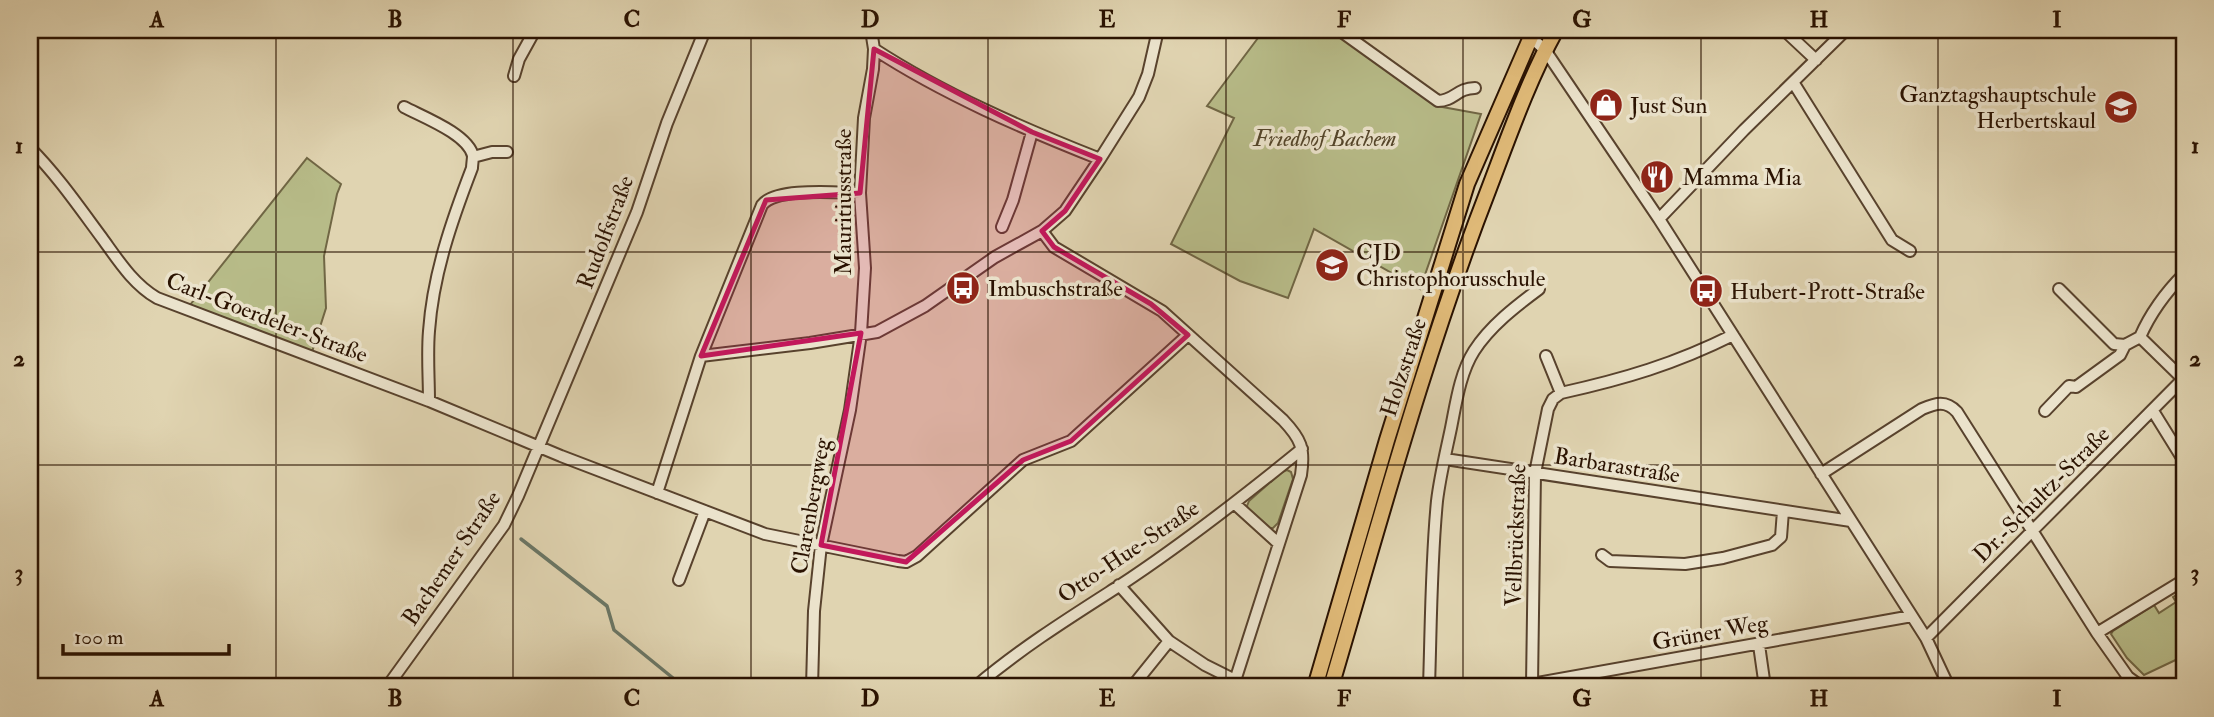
<svg xmlns="http://www.w3.org/2000/svg" width="2214" height="717" font-family="'IM FELL Double Pica',serif">
<style>
.green{fill:#b7bb88;stroke:#706644;stroke-width:2}
.lines{fill:none;stroke-linecap:round;stroke-linejoin:round}
.stream{stroke:#6a7665;stroke-width:3.5}
.minor-casing{stroke:#58422d;stroke-width:14}
.major-casing{stroke:#2a1201;stroke-width:18}
.minor{stroke:#ebe3cc;stroke-width:10}
.major{stroke:#e0ba78;stroke-width:14}
.marked{fill:#c2185b;fill-opacity:0.2;stroke:#c2185b;stroke-width:5;stroke-linejoin:round}
.grid{fill:none;stroke:#2a1201;stroke-width:2;stroke-opacity:0.55}
.labels{text-anchor:middle;stroke-width:7;stroke-linejoin:round;paint-order:stroke}
.poi-label{font-size:23px;fill:#2a1201;stroke:#ebe3cc;text-anchor:start}
.park-label{font-size:23px;font-style:italic;fill:#54452a;stroke:#ebe3cc}
.street-label{font-size:23px;fill:#2a1201;stroke:#ebe3cc}
.neatline{fill:none;stroke:#2a1201;stroke-width:2.5}
.grid-label{font-size:23px;text-anchor:middle;font-weight:bold;fill:#2a1201}
</style>
<rect width="100%" height="100%" fill="#e0d4b1"/>
<filter id="stains"><feTurbulence type="fractalNoise" baseFrequency=".00286" numOctaves="4"/><feColorMatrix values="0 0 0 0 .2 0 0 0 0 .09 0 0 0 0 .02 0 0 0 .5 -.17"/></filter>
<radialGradient id="worn" r=".72"><stop offset=".6" stop-color="#630" stop-opacity="0"/><stop offset="1" stop-color="#630" stop-opacity=".3"/></radialGradient>
<path class="green" d="M 1264,30 L 1331,30 L 1437,106 L 1481,114 L 1420,289 L 1314,229 L 1288,298 L 1240,281 L 1171,244 L 1234,118 L 1207,106 Z
M 307,158 L 341,184 L 337,194 L 324,256 L 326,308 L 312,352 L 190,305 Z
M 1287,470 L 1291,472 L 1293,479 L 1278,523 L 1273,528 L 1269,528 L 1248,509 L 1247,506 L 1249,501 L 1282,472 Z
M 2178,594 L 2184,604 L 2184,656 L 2144,675 L 2127,658 L 2111,634 L 2113,631 L 2154,605 L 2159,613 L 2176,602 L 2173,597 Z"/>
<g class="lines">
<path class="stream" d="M 521,539 L 607,606 L 614,630 L 684,687"/>
<g class="minor-casing">
<path id="minor" d="M 1339,30 L 1438,101 C 1454,101 1457,88 1475,88
M 1523,30 L 1545,50 L 1659,219 L 1926,638 L 1949,687
M 1784,30 L 1816,60
M 874,49 C 943,94 1024,129 1100,159
M 514,76 L 519,59 L 535,30
M 1793,82 L 1892,240 L 1910,251
M 404,107 C 423,117 468,134 473,156 C 473,158 472,166 472,168 C 452,220 433,274 429,331 C 427,354 429,378 429,401
M 30,148 C 57,175 79,207 102,238 C 118,260 133,284 157,298 L 429,401 L 561,456 L 765,534 L 898,561 L 906,562 L 917,556 L 1023,460 L 1071,441 L 1188,335
M 473,157 L 492,152 L 507,152
M 1659,219 L 1744,130 L 1846,30
M 1002,227 L 1013,200 L 1032,132
M 1042,231 L 1054,247 L 1162,311 L 1283,420 C 1301,439 1305,448 1301,475 L 1233,687
M 2059,289 L 2114,344 L 2125,345 L 2140,337 L 2183,379
M 2140,337 C 2151,312 2165,293 2184,274
M 701,356 L 762,205 C 776,187 838,193 860,193
M 1546,356 L 1561,393
M 2045,411 L 2069,386 L 2076,387 L 2120,355 L 2125,345
M 2153,411 L 2184,461
M 1445,459 L 1851,521
M 1821,474 L 1922,409 C 1936,403 1946,400 1957,412 L 2097,633 L 2128,677 L 2142,687
M 657,493 L 701,356 L 810,343 L 877,332 L 925,306 L 995,257 L 1042,231 L 1065,211 L 1100,159 L 1139,97 L 1148,74 L 1158,30
M 1235,504 L 1278,543
M 1602,555 L 1610,561 L 1685,564 L 1723,558 L 1772,545 L 1781,537 L 1783,511
M 679,580 L 705,511
M 1119,585 L 1169,641 L 1205,665 L 1235,680
M 2097,633 L 2184,580
M 1926,638 L 2184,378
M 1759,645 L 1765,687
M 1532,684 L 1535,473 L 1548,409 L 1553,399 L 1561,393 C 1624,379 1675,364 1733,335
M 387,687 L 504,525 L 518,496 L 637,212 L 667,123 L 705,30
M 812,687 L 814,611 L 821,545 L 850,410 L 861,333 L 865,268 L 860,193 L 864,118 L 873,69 L 874,49 L 871,30
M 975,687 C 1021,648 1069,618 1119,586 C 1183,544 1243,497 1302,449
M 1132,687 L 1169,641
M 1429,687 C 1431,625 1431,563 1437,501 C 1440,476 1446,452 1451,428 C 1456,403 1460,373 1474,351 C 1490,326 1516,306 1539,289
M 1515,687 L 1912,616"/>
</g>
<g class="major-casing">
<path id="major" d="M 1315,687 L 1387,440 L 1467,184 L 1534,30
M 1331,687 C 1380,521 1425,353 1488,191 C 1509,136 1528,81 1556,30"/>
</g>
<use href="#minor" class="minor"/>
<use href="#major" class="major"/>
</g>
<path class="marked" d="M 874,49 L 1032,132 L 1100,159 L 1065,211 L 1042,231 L 1054,247 L 1151,304 L 1188,335 L 1071,441 L 1023,460 L 906,562 L 821,545 L 861,333 L 701,356 L 766,200 L 860,193 Z"/>
<path class="grid" d="M 276,30 L 276,687M 513,30 L 513,687M 751,30 L 751,687M 988,30 L 988,687M 1226,30 L 1226,687M 1463,30 L 1463,687M 1701,30 L 1701,687M 1938,30 L 1938,687M 30,252 L 2184,252M 30,465 L 2184,465"/>
<defs>
<g id="shop-disc" transform="scale(1.75)"><circle r="9.5" fill="#8f2418" stroke="#ebe3cc"/><path d="M-5-2.5h2.3a2.7 3.5 0 0 1 5.4 0H5L5.5 6h-11ZM-1.5-2.5h3a1.5 2.3 0 0 0-3 0Z" fill="#fff"/></g>
<g id="school-disc" transform="scale(1.75)"><circle r="9.5" fill="#8f2418" stroke="#ebe3cc"/><path d="M0-5L7-2L0 1L-7-2ZM-4 1L0 2.5L4 1V4Q0 6-4 4Z" fill="#fff"/></g>
<g id="restaurant-disc" transform="scale(1.75)"><circle r="9.5" fill="#8f2418" stroke="#ebe3cc"/><path d="M-5-6h1v4h1v-4h1v4h1v-4h1v5L-1.5 .5V6h-2V.5L-5-1ZM5-6V6H3V1.5H1.5Q1.5-4 5-6Z" fill="#fff"/></g>
<g id="bus-disc" transform="scale(1.75)"><circle r="9.5" fill="#8f2418" stroke="#ebe3cc"/><path d="M-5-6H5V4H4V6H2V4H-2V6H-4V4H-5ZM-3.5-4V0h7V-4ZM-3.5 1.2v1.5H-2V1.2ZM2 1.2v1.5H3.5V1.2Z" fill="#fff"/></g>
</defs>
<g fill-rule="evenodd">
<use href="#shop-disc" x="1606" y="105"/>
<use href="#school-disc" x="2121" y="107"/>
<use href="#restaurant-disc" x="1657" y="177"/>
<use href="#school-disc" x="1332" y="265"/>
<use href="#bus-disc" x="963" y="288"/>
<use href="#bus-disc" x="1706" y="291"/>
</g>
<g class="labels">
<g class="poi-label">
<text x="2096" y="102" text-anchor="end">Ganztagshauptschule<tspan x="2096" dy="26">Herbertskaul</tspan></text>
<text x="1630" y="113">Just Sun</text>
<text x="1682" y="185">Mamma Mia</text>
<text x="1356" y="260">CJD<tspan x="1356" dy="26">Christophorusschule</tspan></text>
<text x="988" y="296">Imbuschstraße</text>
<text x="1730" y="299">Hubert-Prott-Straße</text>
</g>
<g class="park-label">
<text x="1325" y="146">Friedhof Bachem</text>
</g>
<g class="street-label">
<text transform="translate(843 202) rotate(-90)" y="8">Mauritiusstraße</text>
<text transform="translate(605 232) rotate(-69)" y="8">Rudolfstraße</text>
<text transform="translate(267 317) rotate(21)" y="8">Carl-Goerdeler-Straße</text>
<text transform="translate(1403 367) rotate(-72)" y="8">Holzstraße</text>
<text transform="translate(1617 465) rotate(9)" y="8">Barbarastraße</text>
<text transform="translate(2041 494) rotate(-45)" y="8">Dr.-Schultz-Straße</text>
<text transform="translate(810 506) rotate(-80)" y="8">Clarenbergweg</text>
<text transform="translate(1515 535) rotate(-88)" y="8">Vellbrückstraße</text>
<text transform="translate(1128 551) rotate(-34)" y="8">Otto-Hue-Straße</text>
<text transform="translate(451 558) rotate(-56)" y="8">Bachemer Straße</text>
<text transform="translate(1710 632) rotate(-10)" y="8">Grüner Weg</text>
</g>
</g>
<rect width="2214" height="717" fill="none" stroke="#e0d4b1" stroke-width="77"/>
<path d="M63 644v10h166v-10" fill="none" stroke="#2a1201" stroke-width="3.5"/>
<text x="74" y="644" font-size="21" fill="#2a1201" stroke="#ebe3cc" stroke-width="5" paint-order="stroke">100 m</text>
<rect x="38" y="38" width="2138" height="640" class="neatline"/>
<g class="grid-label">
<text x="157" y="27">A</text>
<text x="395" y="27">B</text>
<text x="632" y="27">C</text>
<text x="870" y="27">D</text>
<text x="1107" y="27">E</text>
<text x="1344" y="27">F</text>
<text x="1582" y="27">G</text>
<text x="1819" y="27">H</text>
<text x="2057" y="27">I</text>
<text x="19" y="153">1</text>
<text x="2195" y="153">1</text>
<text x="19" y="366">2</text>
<text x="2195" y="366">2</text>
<text x="19" y="580">3</text>
<text x="2195" y="580">3</text>
<text x="157" y="706">A</text>
<text x="395" y="706">B</text>
<text x="632" y="706">C</text>
<text x="870" y="706">D</text>
<text x="1107" y="706">E</text>
<text x="1344" y="706">F</text>
<text x="1582" y="706">G</text>
<text x="1819" y="706">H</text>
<text x="2057" y="706">I</text>
</g>
<rect width="100%" height="100%" filter="url(#stains)"/>
<rect width="100%" height="100%" fill="url(#worn)"/>
</svg>
